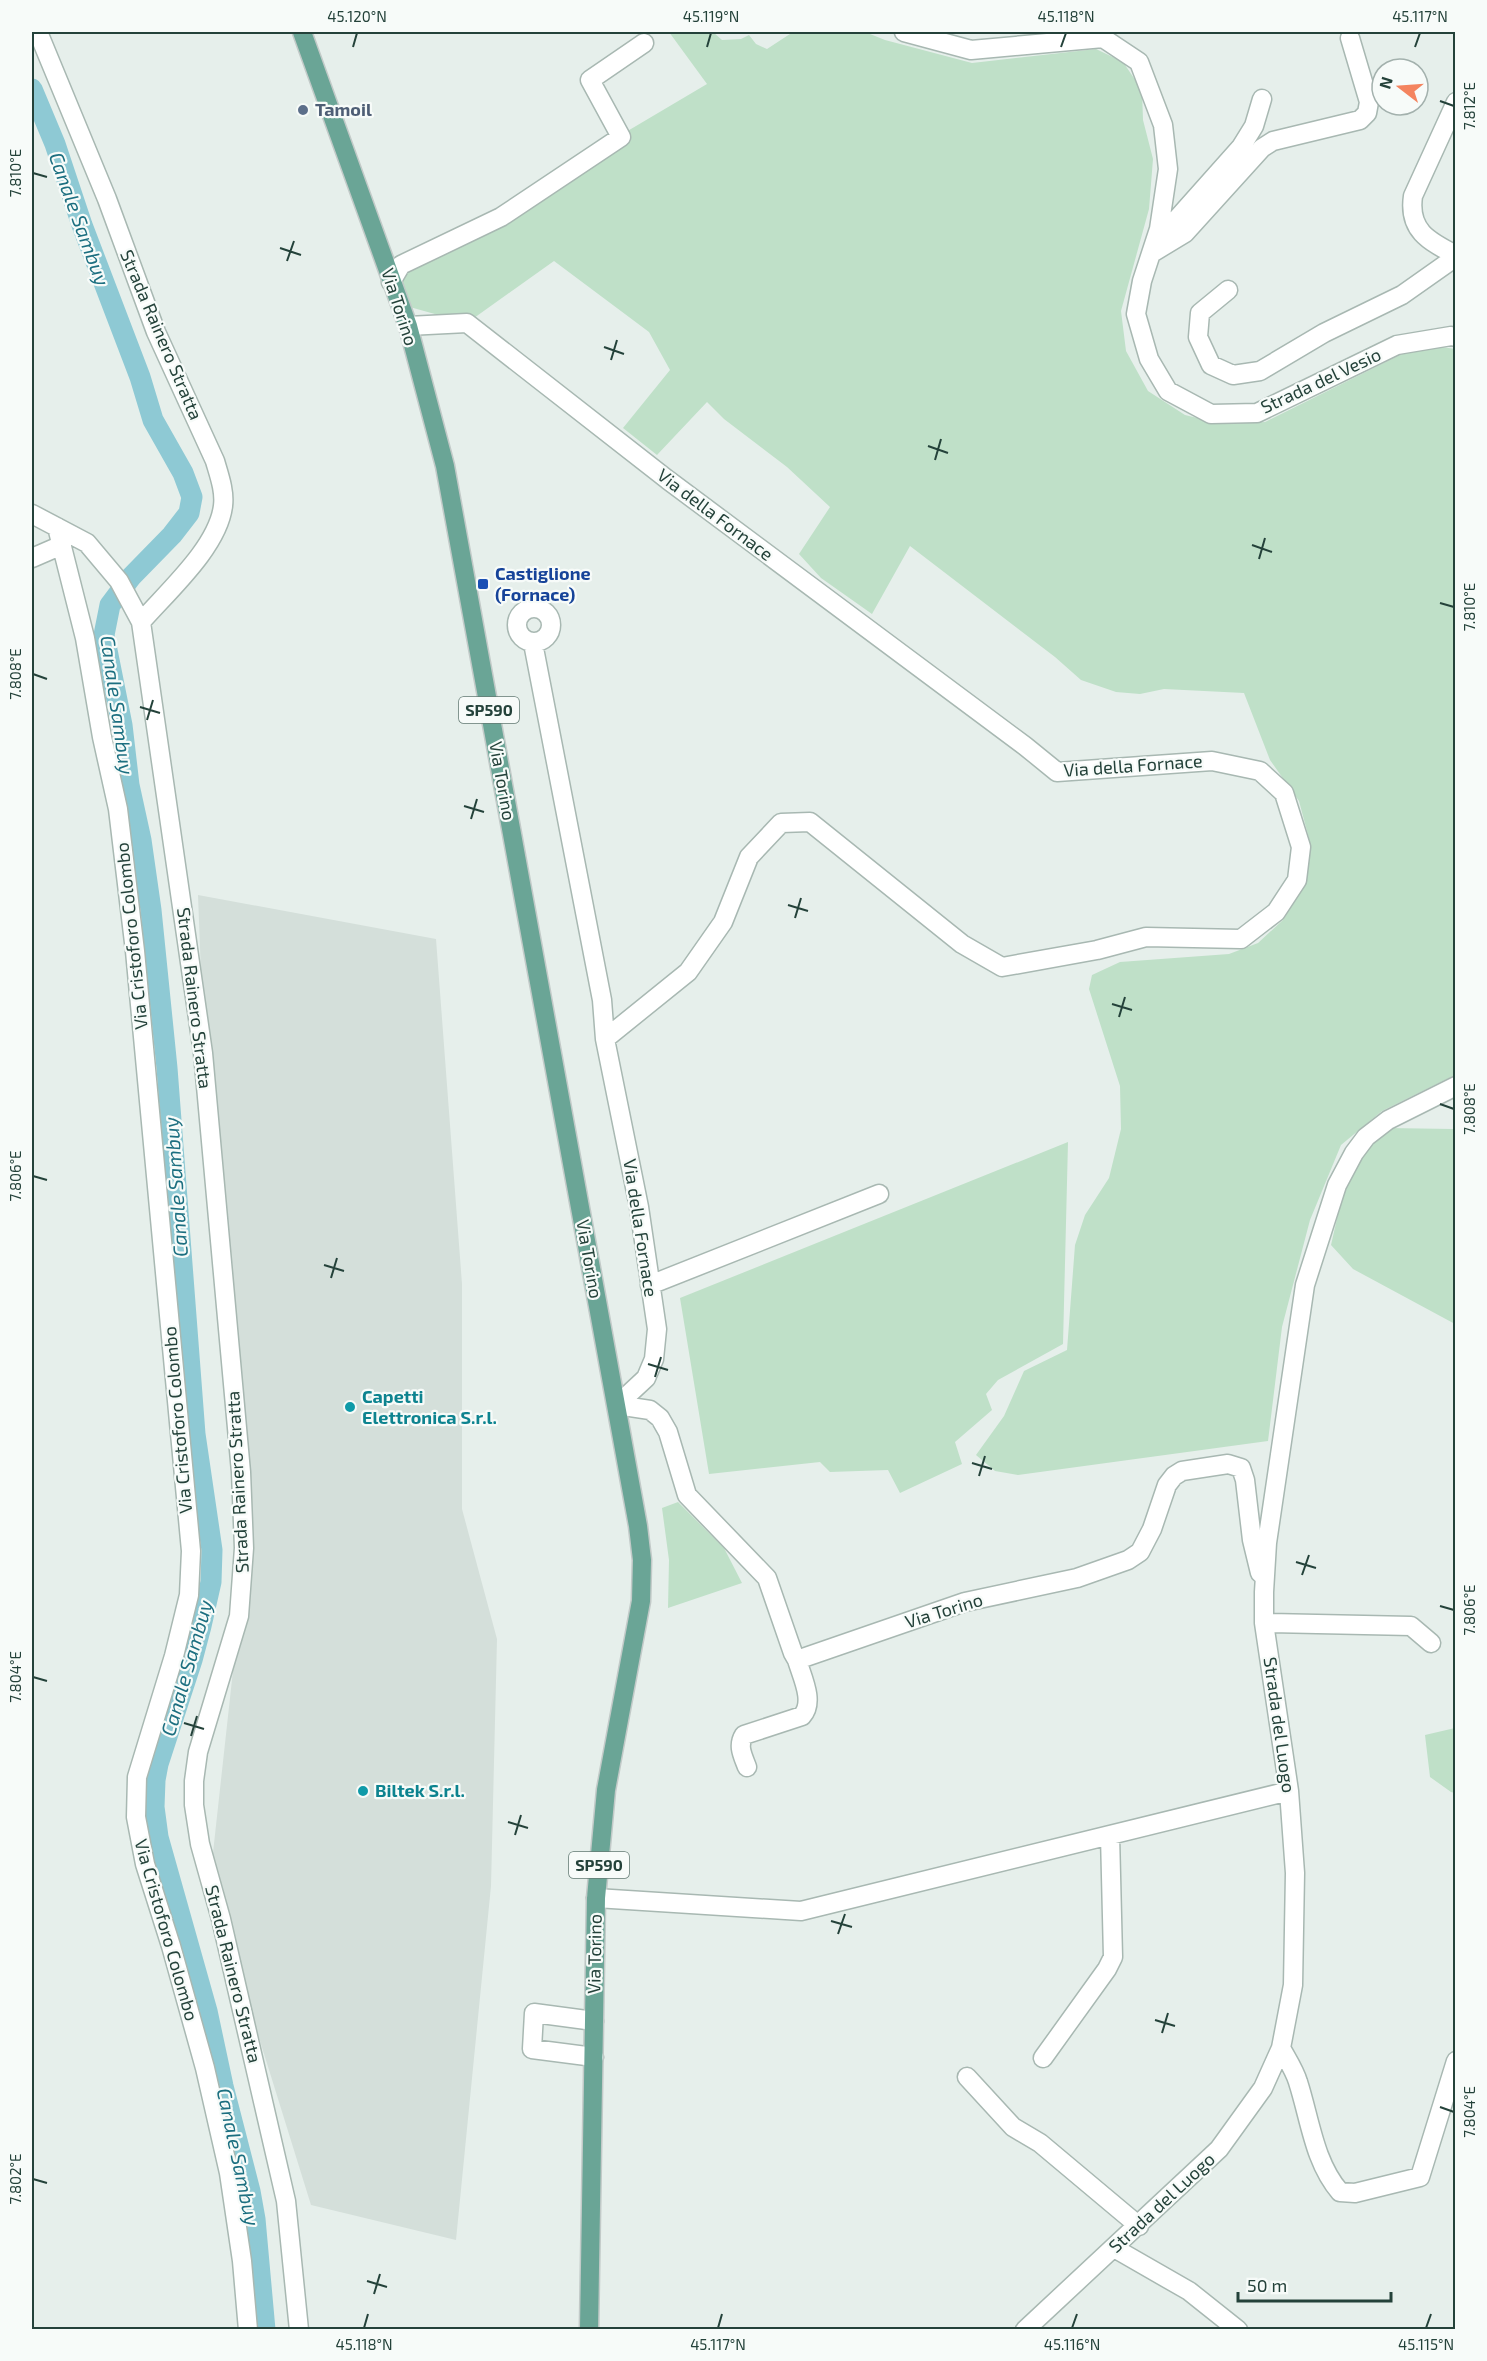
<svg xmlns="http://www.w3.org/2000/svg" width="1487" height="2361" font-family="'Exo 2',sans-serif">
<style>
.built{fill:#d4dfda}
.green{fill:#bfe0c8}
.lines{fill:none;stroke-linecap:round;stroke-linejoin:round}
.canal{stroke:#8ec9d4;stroke-width:21}
.minor-casing{stroke:#a8b8b2;stroke-width:21}
.major-casing{stroke:#c2cac8;stroke-width:21}
.minor{stroke:#fff;stroke-width:18}
.major{stroke:#6aa596;stroke-width:18}
.ticks{fill:none;stroke:#24423a;stroke-width:2}
.service-dot{fill:#5c6f8a;stroke:#f7fbf9;stroke-width:2}
.transit-dot{fill:#1a4fb4;stroke:#f7fbf9;stroke-width:2}
.culture-dot{fill:#0f9aa8;stroke:#f7fbf9;stroke-width:2}
.labels{text-anchor:middle;stroke-width:4.5;stroke-linejoin:round;paint-order:stroke}
.shield{fill:#f7fbf9;stroke:#637a73;stroke-width:1.5}
.shield-label{font-size:16px;font-weight:bold;fill:#24423a}
.service-label{font-size:18px;font-weight:bold;fill:#4e5e75;stroke:#f7fbf9;text-anchor:start}
.street-label{font-size:18px;fill:#24423a;stroke:#f7fbf9}
.transit-label{font-size:18px;font-weight:bold;fill:#164399;stroke:#f7fbf9;text-anchor:start}
.culture-label{font-size:18px;font-weight:bold;fill:#0d838f;stroke:#f7fbf9;text-anchor:start}
.water-label{font-size:20px;font-style:italic;fill:#1c6f80;stroke:#f7fbf9}
.neatline{fill:none;stroke:#24423a;stroke-width:2}
.ticks-label{font-size:15px;text-anchor:middle;fill:#24423a}
</style>
<rect width="100%" height="100%" fill="#e6efeb"/>
<path class="built" d="M 198,895 L 436,939 L 462,1284 L 462,1509 L 497,1639 L 491,1886 L 456,2240 L 311,2205 L 210,1880 L 239,1616 L 225,1298 L 205,1078 Z"/>
<path class="green" d="M 669,32 L 713,32 L 722,40 L 741,39 L 749,35 L 756,44 L 767,49 L 793,32 L 865,32 L 885,40 L 972,63 L 1096,49 L 1123,62 L 1142,90 L 1143,120 L 1153,159 L 1149,209 L 1121,311 L 1126,351 L 1148,391 L 1185,415 L 1222,424 L 1265,422 L 1406,352 L 1442,347 L 1455,349 L 1455,1075 L 1382,1111 L 1341,1145 L 1310,1220 L 1282,1327 L 1268,1441 L 1018,1475 L 995,1471 L 976,1455 L 1004,1416 L 1024,1371 L 1067,1350 L 1075,1245 L 1085,1215 L 1109,1178 L 1121,1129 L 1120,1086 L 1089,989 L 1092,975 L 1120,962 L 1229,954 L 1258,943 L 1283,920 L 1304,887 L 1311,846 L 1299,801 L 1270,760 L 1244,693 L 1164,689 L 1140,694 L 1116,692 L 1081,680 L 1055,657 L 910,546 L 872,614 L 821,578 L 799,554 L 830,507 L 787,467 L 724,419 L 707,402 L 657,455 L 623,428 L 670,370 L 649,332 L 554,261 L 467,323 L 399,304 L 401,265 L 707,84 Z
M 1387,1128 L 1453,1129 L 1455,1131 L 1455,1324 L 1353,1269 L 1331,1245 L 1344,1188 L 1365,1149 Z
M 1068,1142 L 1063,1344 L 998,1380 L 986,1394 L 992,1410 L 955,1442 L 962,1464 L 900,1493 L 888,1470 L 830,1472 L 820,1462 L 709,1474 L 680,1298 Z
M 678,1502 L 724,1548 L 742,1583 L 668,1608 L 669,1560 L 662,1508 Z
M 1455,1728 L 1456,1728 L 1455,1793 L 1451,1792 L 1430,1777 L 1425,1735 Z"/>
<g class="lines">
<path class="canal" d="M 32,89 L 55,144 L 82,225 L 140,377 L 153,420 L 183,473 L 192,497 L 189,513 L 172,535 L 131,577 L 110,605 L 104,635 L 122,725 L 129,785 L 141,840 L 151,910 L 167,1068 L 195,1434 L 212,1550 L 211,1582 L 201,1626 L 192,1660 L 158,1764 L 155,1780 L 154,1807 L 158,1837 L 207,2011 L 223,2086 L 250,2191 L 255,2219 L 265,2330"/>
<g class="minor-casing">
<path id="minor" d="M 38,32 L 107,199 L 156,332 L 215,461 C 219,475 225,491 223,506 C 218,547 168,591 141,622
M 904,32 L 971,50 L 1103,38 L 1139,62 L 1163,125 L 1168,169 L 1159,229 L 1142,281 L 1136,314 L 1149,359 L 1168,391 L 1211,414 L 1257,413 L 1397,345 L 1451,336 L 1456,337
M 1456,102 L 1413,196 C 1408,230 1428,241 1456,255
M 1159,229 L 1176,220 L 1241,147 L 1254,126 L 1262,99
M 1152,253 L 1185,233 L 1262,148 L 1273,141 L 1360,120 L 1367,113 L 1369,102 L 1350,38
M 391,282 L 401,265 L 501,217 L 621,137 L 590,80 L 644,43
M 1228,290 L 1200,313 L 1198,337 L 1211,365 L 1233,375 L 1260,371 L 1324,333 L 1402,295 L 1456,257
M 408,326 L 467,323 L 668,480 L 1025,746 L 1057,772 L 1212,761 L 1260,771 L 1284,793 L 1301,847 L 1297,880 L 1276,912 L 1241,939 L 1146,937 L 1097,950 L 1002,967 L 962,944 L 810,822 L 781,823 L 749,857 L 723,922 L 688,972 L 605,1039
M 32,514 L 87,543 L 119,581 L 141,622 L 203,1053 L 241,1472 L 244,1548 L 239,1616 L 198,1752 L 194,1781 L 194,1805 L 200,1844 L 221,1919 L 286,2201 L 299,2330
M 57,527 L 85,638 L 102,737 L 118,809 L 135,951 L 191,1551 L 189,1595 L 174,1656 L 137,1777 L 136,1817 L 145,1864 L 171,1946 L 205,2068 L 229,2173 L 242,2261 L 248,2330
M 32,558 L 62,545
M517 625a17 17 0 1 1 34 0a17 17 0 1 1-34 0Z
M 533,643 L 602,1000 L 605,1039 L 639,1207 L 657,1329 L 654,1359 L 646,1378 L 617,1405
M 650,1285 L 879,1194
M 617,1405 L 650,1410 L 660,1418 L 668,1432 L 687,1495 L 767,1578 L 793,1653 L 797,1660 L 965,1602 L 1077,1578 L 1128,1560 L 1140,1552 L 1152,1529 L 1167,1485 L 1174,1476 L 1182,1471 L 1228,1464 L 1241,1468 L 1245,1480 L 1252,1540 L 1260,1573
M 1264,1623 L 1411,1626 L 1431,1643
M 747,1767 C 743,1756 737,1746 744,1735 L 802,1716 C 815,1702 802,1677 797,1660
M 596,1898 L 801,1911 L 1289,1791
M 1281,2048 C 1287,2059 1295,2071 1298,2082 C 1310,2119 1314,2162 1340,2192 L 1355,2193 L 1420,2177 L 1456,2061
M 594,2057 L 532,2049 L 534,2013 L 594,2021
M 1043,2058 L 1107,1969 L 1113,1957 L 1110,1835
M 967,2077 L 1013,2127 L 1040,2143 L 1139,2226
M 1114,2248 L 1189,2291 L 1238,2330
M 1025,2330 L 1219,2149 L 1263,2088 L 1281,2048 L 1293,1985 L 1295,1873 L 1289,1791 L 1264,1623 L 1264,1592 L 1267,1543 L 1305,1285 L 1337,1185 L 1354,1153 L 1366,1137 L 1388,1120 L 1456,1086"/>
</g>
<g class="major-casing">
<path id="major" d="M 302,32 L 408,326 L 445,466 L 638,1526 L 642,1560 L 641,1601 L 606,1790 L 596,1898 L 589,2330"/>
</g>
<use href="#minor" class="minor"/>
<use href="#major" class="major"/>
</g>
<path class="ticks" d="M 353,47 L 357,33M 707,47 L 711,33M 1061,47 L 1066,33M 1415,47 L 1420,33M 1440,101 L 1454,106M 33,173 L 47,177M 280,248 L 301,255M 287,261 L 294,241M 604,347 L 624,354M 611,360 L 617,340M 928,446 L 948,453M 935,460 L 941,439M 1252,545 L 1272,552M 1259,559 L 1265,538M 1440,603 L 1454,607M 33,674 L 47,679M 140,707 L 160,713M 147,720 L 153,700M 464,806 L 484,812M 471,819 L 477,799M 788,905 L 808,911M 795,918 L 801,898M 1112,1004 L 1132,1010M 1119,1017 L 1125,997M 1440,1104 L 1454,1109M 33,1176 L 47,1180M 324,1265 L 344,1271M 331,1278 L 337,1258M 648,1364 L 668,1370M 655,1377 L 661,1357M 972,1463 L 992,1469M 979,1476 L 985,1456M 1296,1562 L 1316,1568M 1302,1575 L 1309,1555M 1440,1606 L 1454,1610M 33,1677 L 47,1681M 184,1723 L 204,1729M 191,1736 L 197,1716M 508,1822 L 528,1828M 515,1835 L 521,1815M 831,1921 L 852,1927M 838,1934 L 845,1914M 1155,2020 L 1175,2026M 1162,2033 L 1168,2013M 1440,2107 L 1454,2112M 33,2179 L 47,2183M 367,2281 L 387,2287M 374,2294 L 380,2274M 364,2328 L 368,2314M 718,2328 L 722,2314M 1072,2328 L 1077,2314M 1426,2328 L 1431,2314"/>
<circle class="service-dot" cx="303" cy="110" r="6"/>
<rect class="transit-dot" x="477" y="578" width="12" height="12" rx="3"/>
<g class="culture-dot">
<circle cx="350" cy="1407" r="6"/>
<circle cx="363" cy="1791" r="6"/>
</g>
<g class="labels">
<g class="shield">
<rect x="459" y="697" width="60" height="26" rx="4.5"/>
<rect x="569" y="1852" width="60" height="26" rx="4.5"/>
</g>
<g class="shield-label">
<text x="489" y="716">SP590</text>
<text x="599" y="1871">SP590</text>
</g>
<g class="service-label">
<text x="315" y="116">Tamoil</text>
</g>
<g class="street-label">
<text transform="translate(399 307) rotate(72)" y="6">Via Torino</text>
<text transform="translate(161 335) rotate(67)" y="6">Strada Rainero Stratta</text>
<text transform="translate(1321 381) rotate(-25)" y="6">Strada del Vesio</text>
<text transform="translate(715 515) rotate(37)" y="6">Via della Fornace</text>
<text transform="translate(1133 766) rotate(-4)" y="6">Via della Fornace</text>
<text transform="translate(502 781) rotate(80)" y="6">Via Torino</text>
<text transform="translate(132 936) rotate(-96)" y="6">Via Cristoforo Colombo</text>
<text transform="translate(194 998) rotate(83)" y="6">Strada Rainero Stratta</text>
<text transform="translate(640 1228) rotate(81)" y="6">Via della Fornace</text>
<text transform="translate(589 1259) rotate(80)" y="6">Via Torino</text>
<text transform="translate(178 1420) rotate(-95)" y="6">Via Cristoforo Colombo</text>
<text transform="translate(238 1482) rotate(-93)" y="6">Strada Rainero Stratta</text>
<text transform="translate(944 1611) rotate(-17)" y="6">Via Torino</text>
<text transform="translate(1279 1725) rotate(82)" y="6">Strada del Luogo</text>
<text transform="translate(166 1930) rotate(74)" y="6">Via Cristoforo Colombo</text>
<text transform="translate(595 1954) rotate(-89)" y="6">Via Torino</text>
<text transform="translate(233 1974) rotate(76)" y="6">Strada Rainero Stratta</text>
<text transform="translate(1162 2203) rotate(-43)" y="6">Strada del Luogo</text>
</g>
<g class="transit-label">
<text x="495" y="580">Castiglione<tspan x="495" dy="21">(Fornace)</tspan></text>
</g>
<g class="culture-label">
<text x="362" y="1403">Capetti<tspan x="362" dy="21">Elettronica S.r.l.</tspan></text>
<text x="375" y="1797">Biltek S.r.l.</text>
</g>
<g class="water-label">
<text transform="translate(79 219) rotate(70)" y="7">Canale Sambuy</text>
<text transform="translate(117 705) rotate(82)" y="7">Canale Sambuy</text>
<text transform="translate(176 1187) rotate(-94)" y="7">Canale Sambuy</text>
<text transform="translate(187 1668) rotate(-74)" y="7">Canale Sambuy</text>
<text transform="translate(238 2157) rotate(78)" y="7">Canale Sambuy</text>
</g>
</g>
<rect width="1487" height="2361" fill="none" stroke="#f7fbf9" stroke-width="66"/>
<g transform="translate(1400 87) rotate(287)"><circle r="28" fill="#f7fbf9" stroke="#a3b1ad" stroke-width="1.5"/>
<path d="M0-4.5L10 22L0 15L-10 22Z" fill="#f4845f"/>
<text y="-9" font-size="16" font-weight="bold" text-anchor="middle" fill="#24423a">N</text>
</g>
<path d="M1238 2292v9h153v-9" fill="none" stroke="#24423a" stroke-width="3"/>
<text x="1247" y="2292" font-size="18" fill="#24423a" stroke="#f7fbf9" stroke-width="4.5" paint-order="stroke">50 m</text>
<rect x="33" y="33" width="1421" height="2295" class="neatline"/>
<g class="ticks-label">
<text x="357" y="22">45.120°N</text>
<text x="711" y="22">45.119°N</text>
<text x="1066" y="22">45.118°N</text>
<text x="1420" y="22">45.117°N</text>
<text transform="translate(1470 106) rotate(-90)" y="5">7.812°E</text>
<text transform="translate(16 173) rotate(-90)" y="5">7.810°E</text>
<text transform="translate(1470 607) rotate(-90)" y="5">7.810°E</text>
<text transform="translate(16 674) rotate(-90)" y="5">7.808°E</text>
<text transform="translate(1470 1109) rotate(-90)" y="5">7.808°E</text>
<text transform="translate(16 1176) rotate(-90)" y="5">7.806°E</text>
<text transform="translate(1470 1610) rotate(-90)" y="5">7.806°E</text>
<text transform="translate(16 1677) rotate(-90)" y="5">7.804°E</text>
<text transform="translate(1470 2112) rotate(-90)" y="5">7.804°E</text>
<text transform="translate(16 2179) rotate(-90)" y="5">7.802°E</text>
<text x="364" y="2350">45.118°N</text>
<text x="718" y="2350">45.117°N</text>
<text x="1072" y="2350">45.116°N</text>
<text x="1426" y="2350">45.115°N</text>
</g>
</svg>
